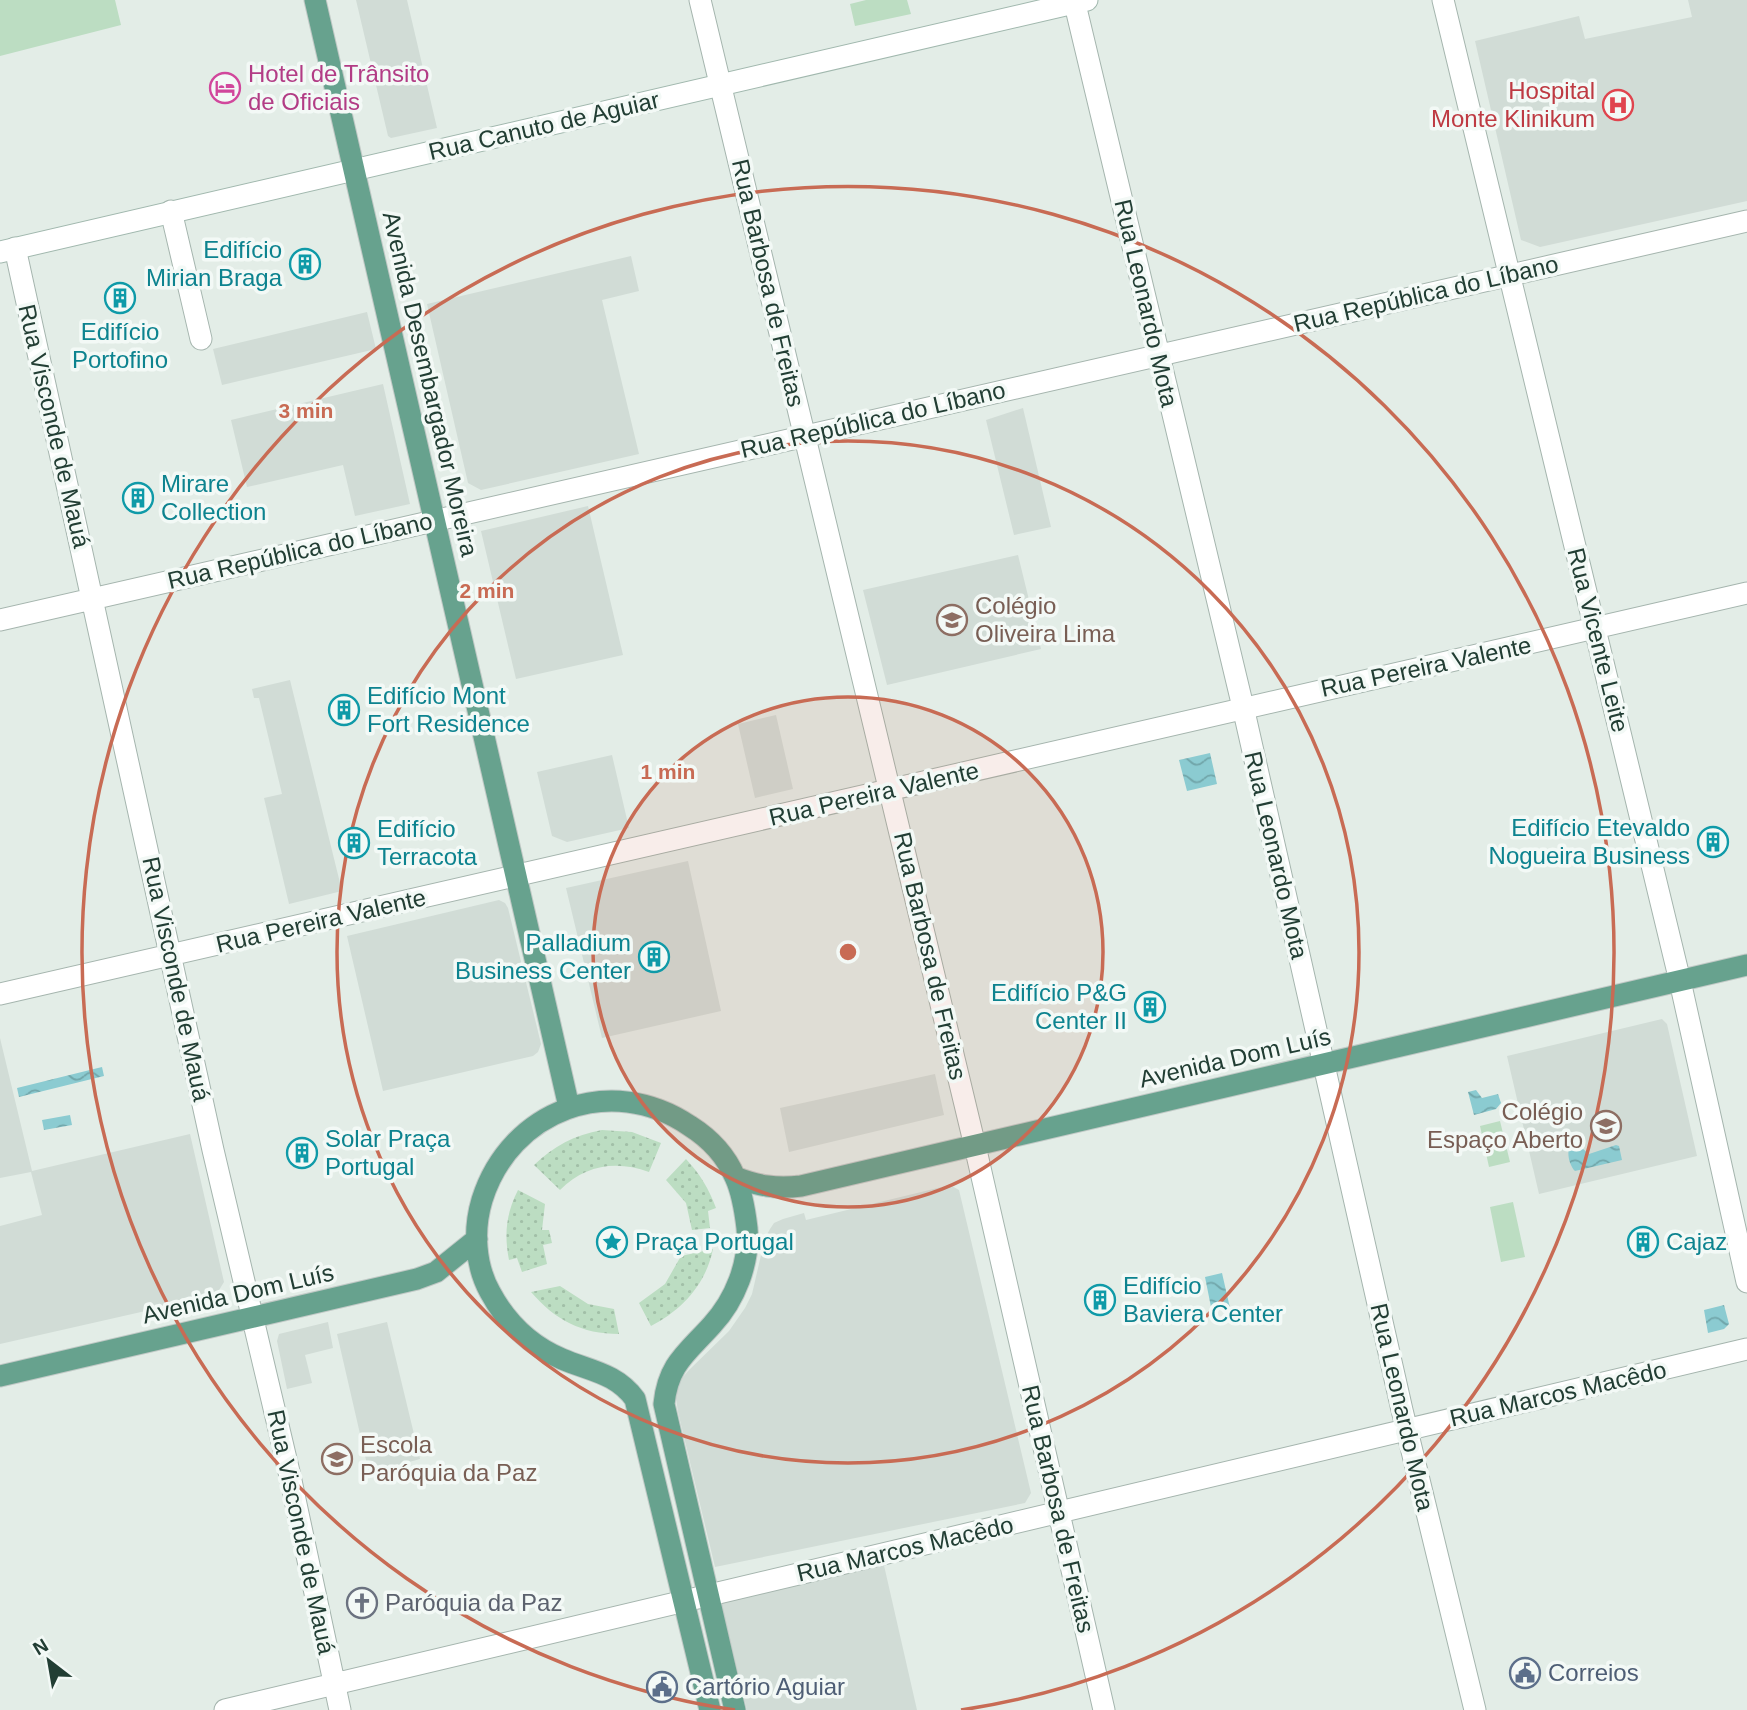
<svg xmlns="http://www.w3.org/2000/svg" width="1747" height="1710" font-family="Helvetica,sans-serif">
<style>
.built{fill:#d1dcd6}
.grass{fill:url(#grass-dots)}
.garden{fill:#bcddc2}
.water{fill:url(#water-waves)}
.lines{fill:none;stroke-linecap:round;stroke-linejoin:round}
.street-casing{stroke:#a5b5ae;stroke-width:23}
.secondary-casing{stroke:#a1b8ae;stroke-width:23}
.primary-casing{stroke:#c1c9c6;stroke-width:23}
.street{stroke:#fff;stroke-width:21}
.secondary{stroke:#fff;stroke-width:21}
.primary{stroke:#67a28e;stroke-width:21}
.ring{fill:none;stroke:#c86b54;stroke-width:3.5}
.labels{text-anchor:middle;stroke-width:7;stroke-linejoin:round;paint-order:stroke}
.hotel-label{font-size:24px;fill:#b23c85;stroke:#f3f9f6;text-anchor:start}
.health-label{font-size:24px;fill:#be3a42;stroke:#f3f9f6;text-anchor:end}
.street-label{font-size:24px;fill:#223e34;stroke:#f3f9f6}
.culture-label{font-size:24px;fill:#0d838f;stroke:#f3f9f6;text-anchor:start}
.education-label{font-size:24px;fill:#785e54;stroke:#f3f9f6;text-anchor:start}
.worship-label{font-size:24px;fill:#5b616d;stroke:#f3f9f6;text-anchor:start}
.service-label{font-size:24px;fill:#4e5e75;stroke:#f3f9f6;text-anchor:start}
.centre{fill:#c86b54;stroke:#f3f9f6;stroke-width:3.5}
.ring-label{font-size:21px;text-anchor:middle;font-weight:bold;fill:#c86b54;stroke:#f3f9f6;stroke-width:7;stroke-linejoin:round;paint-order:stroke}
</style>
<defs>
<pattern id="grass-dots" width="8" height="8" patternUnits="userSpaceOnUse" patternTransform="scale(1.75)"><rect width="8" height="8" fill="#bcddc2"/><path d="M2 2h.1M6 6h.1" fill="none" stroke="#a1bfa7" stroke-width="1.8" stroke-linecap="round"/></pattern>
<pattern id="water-waves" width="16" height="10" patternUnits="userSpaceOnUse" patternTransform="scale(1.75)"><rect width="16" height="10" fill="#8bcbd1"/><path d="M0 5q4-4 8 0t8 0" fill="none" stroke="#71a6aa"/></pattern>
</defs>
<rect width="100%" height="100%" fill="#e3ede7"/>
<path class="built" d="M 356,0 L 407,0 L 437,128 L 391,138 L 388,136 Z
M 1688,0 L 1747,0 L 1747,201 L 1540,247 L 1521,240 L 1475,41 L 1579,16 L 1585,39 L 1692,17 Z
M 631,256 L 639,291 L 602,300 L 639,454 L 481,490 L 468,483 L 427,304 Z
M 367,312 L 376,349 L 222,385 L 213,349 Z
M 383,384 L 410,504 L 355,516 L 343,465 L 247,487 L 231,420 Z
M 1023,408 L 1051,527 L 1014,535 L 986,420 Z
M 588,506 L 623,655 L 516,679 L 481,531 Z
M 1018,555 L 1041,649 L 887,685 L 863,590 Z
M 290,680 L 342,891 L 289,904 L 264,798 L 282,794 L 259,698 L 254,698 L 252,689 Z
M 776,715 L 793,789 L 755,798 L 738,724 Z
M 612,755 L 629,828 L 567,842 L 552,836 L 537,772 Z
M 688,861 L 721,1011 L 602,1038 L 566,888 Z
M 499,900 L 505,903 L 508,908 L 541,1044 L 538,1052 L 533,1056 L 383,1091 L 347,936 Z
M 1662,1019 L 1667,1024 L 1697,1156 L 1539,1194 L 1507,1056 Z
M 0,1038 L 32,1171 L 190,1134 L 224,1282 L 216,1295 L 0,1344 L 0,1226 L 42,1215 L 31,1172 L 0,1178 Z
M 935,1074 L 944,1115 L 789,1152 L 780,1108 Z
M 950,1185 L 959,1190 L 1031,1493 L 1025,1503 L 715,1567 L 678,1412 L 675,1392 L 679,1382 L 688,1371 L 729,1331 L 745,1308 L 752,1294 L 765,1238 L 770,1229 L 774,1223 L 783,1219 L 804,1213 L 806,1220 Z
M 328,1322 L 333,1348 L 305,1355 L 312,1383 L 287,1389 L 277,1341 L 279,1334 Z
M 387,1322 L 420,1459 L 369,1473 L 337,1334 Z
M 883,1561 L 917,1710 L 747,1710 L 721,1602 Z"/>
<path class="grass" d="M 602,1130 L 632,1132 L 661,1143 L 649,1172 C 616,1160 585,1165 560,1190 L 534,1165 C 554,1146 574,1135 602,1130 Z
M 686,1159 C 700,1174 709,1189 716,1208 L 708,1211 L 710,1228 L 692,1230 L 686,1203 L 666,1180 Z
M 518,1190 L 545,1204 L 542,1230 L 549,1230 L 552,1243 L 543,1245 L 547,1264 L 522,1272 L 517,1258 L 509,1260 C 504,1234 506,1214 518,1190 Z
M 713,1249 C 706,1284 682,1310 651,1326 L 639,1303 L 665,1284 L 681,1256 Z
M 560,1286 L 588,1304 L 614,1309 L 619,1334 C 582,1334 555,1320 531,1292 Z"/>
<path class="garden" d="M 0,0 L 115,0 L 121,25 L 0,56 Z
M 866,0 L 907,0 L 911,14 L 855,26 L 850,4 Z
M 1500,1121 L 1510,1162 L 1489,1167 L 1480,1126 Z
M 1513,1202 L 1525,1257 L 1501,1262 L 1490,1207 Z"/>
<path class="water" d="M 1210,753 L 1217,784 L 1187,791 L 1179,760 Z
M 102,1067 L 104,1076 L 19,1097 L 17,1088 Z
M 1476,1090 L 1482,1098 L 1498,1094 L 1501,1103 L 1496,1109 L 1474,1115 L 1468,1092 Z
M 70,1115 L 72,1125 L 44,1130 L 42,1120 Z
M 1616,1145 L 1619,1146 L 1622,1160 L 1575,1171 C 1570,1166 1567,1155 1569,1149 L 1583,1149 L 1589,1154 Z
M 1222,1273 L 1230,1308 L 1212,1312 L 1205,1277 Z
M 1724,1305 L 1729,1324 L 1724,1329 L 1708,1333 L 1704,1310 Z"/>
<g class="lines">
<g class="street-casing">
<path id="street" d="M 700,0 L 975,1146 L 1104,1710
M 1074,0 L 1243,707 L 1402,1410 L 1475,1710
M 1443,0 L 1680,981 L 1747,1282
M 171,211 L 201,339
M 15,248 L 213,1150 L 290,1476 L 340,1710
M 0,620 L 1747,221
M 0,994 L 1747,593
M 225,1710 L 1747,1349"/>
</g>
<g class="secondary-casing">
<path id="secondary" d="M 0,252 L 1087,0"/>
</g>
<g class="primary-casing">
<path id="primary" d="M 315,0 L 569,1107
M 735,1177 C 758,1186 776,1189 801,1186 L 1747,965
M 0,1376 L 417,1279 L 436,1272 L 477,1239
M 710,1710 L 635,1399 C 616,1373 590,1371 562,1359 C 531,1346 506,1322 490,1292 C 475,1265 473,1230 482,1200 C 510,1110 611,1072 690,1126 C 709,1138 726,1156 735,1177 C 742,1192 745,1211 747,1228 C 750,1263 735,1300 712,1325 C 687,1353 668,1364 664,1404 L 735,1710"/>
</g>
<use href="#street" class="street"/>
<use href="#secondary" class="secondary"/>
<use href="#primary" class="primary"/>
</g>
<circle cx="848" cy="952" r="255" fill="#c86b54" fill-opacity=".12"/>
<g class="ring">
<circle cx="848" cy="952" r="255"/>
<circle cx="848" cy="952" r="511"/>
<path d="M735 1710A766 766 0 1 1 961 1710"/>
</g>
<defs>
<g id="hotel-ring" transform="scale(1.575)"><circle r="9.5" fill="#f3f9f6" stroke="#d1479c" stroke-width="1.5"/><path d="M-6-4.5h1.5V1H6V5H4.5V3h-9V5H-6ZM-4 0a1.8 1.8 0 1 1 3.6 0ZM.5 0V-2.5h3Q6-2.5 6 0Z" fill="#d1479c"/></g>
<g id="hospital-ring" transform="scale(1.575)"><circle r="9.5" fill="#f3f9f6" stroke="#e0444e" stroke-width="1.5"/><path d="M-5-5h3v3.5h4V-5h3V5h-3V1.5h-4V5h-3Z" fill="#e0444e"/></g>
<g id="building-ring" transform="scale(1.575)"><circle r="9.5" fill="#f3f9f6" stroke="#0f9aa8" stroke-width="1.5"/><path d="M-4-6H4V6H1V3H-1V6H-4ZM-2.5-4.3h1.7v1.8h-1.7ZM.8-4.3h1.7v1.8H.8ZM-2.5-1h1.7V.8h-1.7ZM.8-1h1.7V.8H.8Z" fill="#0f9aa8"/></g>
<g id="school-ring" transform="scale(1.575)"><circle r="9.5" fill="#f3f9f6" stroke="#8d6e63" stroke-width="1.5"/><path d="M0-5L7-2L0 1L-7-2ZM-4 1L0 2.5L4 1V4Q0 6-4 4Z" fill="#8d6e63"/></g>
<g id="sight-ring" transform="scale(1.575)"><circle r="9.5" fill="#f3f9f6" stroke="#0f9aa8" stroke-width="1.5"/><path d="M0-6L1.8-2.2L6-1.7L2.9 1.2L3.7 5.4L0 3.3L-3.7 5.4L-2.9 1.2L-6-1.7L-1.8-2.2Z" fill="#0f9aa8"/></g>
<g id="church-ring" transform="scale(1.575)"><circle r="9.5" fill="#f3f9f6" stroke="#6b7280" stroke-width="1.5"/><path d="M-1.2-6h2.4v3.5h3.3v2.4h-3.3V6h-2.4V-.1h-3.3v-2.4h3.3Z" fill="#6b7280"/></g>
<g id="civic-ring" transform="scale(1.575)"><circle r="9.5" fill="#f3f9f6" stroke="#5c6f8a" stroke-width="1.5"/><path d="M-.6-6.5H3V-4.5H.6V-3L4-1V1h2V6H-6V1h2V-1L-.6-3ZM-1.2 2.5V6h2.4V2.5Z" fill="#5c6f8a"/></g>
</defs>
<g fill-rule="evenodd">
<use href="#hotel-ring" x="225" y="88"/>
<use href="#hospital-ring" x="1618" y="105"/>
<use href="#building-ring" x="305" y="264"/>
<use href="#building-ring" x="120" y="298"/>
<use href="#building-ring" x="138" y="498"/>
<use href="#school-ring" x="952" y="620"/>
<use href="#building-ring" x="344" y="710"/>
<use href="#building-ring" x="1713" y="842"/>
<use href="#building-ring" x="354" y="843"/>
<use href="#building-ring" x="654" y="957"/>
<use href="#building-ring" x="1150" y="1007"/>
<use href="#school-ring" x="1606" y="1126"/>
<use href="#building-ring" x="302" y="1153"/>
<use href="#sight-ring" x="612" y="1242"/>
<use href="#building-ring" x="1643" y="1242"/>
<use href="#building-ring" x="1100" y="1300"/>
<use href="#school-ring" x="337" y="1459"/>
<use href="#church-ring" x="362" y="1603"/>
<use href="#civic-ring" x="1525" y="1673"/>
<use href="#civic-ring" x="662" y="1687"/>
</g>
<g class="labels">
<g class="hotel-label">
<text x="248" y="82">Hotel de Trânsito<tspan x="248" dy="28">de Oficiais</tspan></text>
</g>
<g class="health-label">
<text x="1595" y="99">Hospital<tspan x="1595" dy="28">Monte Klinikum</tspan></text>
</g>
<g class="street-label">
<text transform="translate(544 126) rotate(-13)" y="8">Rua Canuto de Aguiar</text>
<text transform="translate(768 283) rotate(77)" y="8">Rua Barbosa de Freitas</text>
<text transform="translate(1426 294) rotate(-13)" y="8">Rua República do Líbano</text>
<text transform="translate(1146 303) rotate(77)" y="8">Rua Leonardo Mota</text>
<text transform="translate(430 384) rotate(77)" y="8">Avenida Desembargador Moreira</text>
<text transform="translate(873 420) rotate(-13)" y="8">Rua República do Líbano</text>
<text transform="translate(54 426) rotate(77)" y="8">Rua Visconde de Mauá</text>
<text transform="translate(300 551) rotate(-13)" y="8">Rua República do Líbano</text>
<text transform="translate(1598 640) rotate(76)" y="8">Rua Vicente Leite</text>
<text transform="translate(1426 667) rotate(-12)" y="8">Rua Pereira Valente</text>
<text transform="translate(874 794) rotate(-13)" y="8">Rua Pereira Valente</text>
<text transform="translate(1276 855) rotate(77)" y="8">Rua Leonardo Mota</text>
<text transform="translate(321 921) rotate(-13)" y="8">Rua Pereira Valente</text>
<text transform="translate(930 956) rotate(77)" y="8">Rua Barbosa de Freitas</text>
<text transform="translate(176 979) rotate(78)" y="8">Rua Visconde de Mauá</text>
<text transform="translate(1235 1058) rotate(-13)" y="8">Avenida Dom Luís</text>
<text transform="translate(238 1294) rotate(-13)" y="8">Avenida Dom Luís</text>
<text transform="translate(1558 1394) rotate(-13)" y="8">Rua Marcos Macêdo</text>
<text transform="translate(1402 1407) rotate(77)" y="8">Rua Leonardo Mota</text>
<text transform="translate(1058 1509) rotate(77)" y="8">Rua Barbosa de Freitas</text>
<text transform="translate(301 1532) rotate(78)" y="8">Rua Visconde de Mauá</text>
<text transform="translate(905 1549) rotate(-13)" y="8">Rua Marcos Macêdo</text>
</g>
<g class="culture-label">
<text x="282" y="258" text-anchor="end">Edifício<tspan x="282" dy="28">Mirian Braga</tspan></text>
<text x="120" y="340" text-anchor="middle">Edifício<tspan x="120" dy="28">Portofino</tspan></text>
<text x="161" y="492">Mirare<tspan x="161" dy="28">Collection</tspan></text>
<text x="367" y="704">Edifício Mont<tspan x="367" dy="28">Fort Residence</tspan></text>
<text x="1690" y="836" text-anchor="end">Edifício Etevaldo<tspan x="1690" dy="28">Nogueira Business</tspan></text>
<text x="377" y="837">Edifício<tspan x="377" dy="28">Terracota</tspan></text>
<text x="631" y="951" text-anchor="end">Palladium<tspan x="631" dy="28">Business Center</tspan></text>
<text x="1127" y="1001" text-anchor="end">Edifício P&amp;G<tspan x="1127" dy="28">Center II</tspan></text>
<text x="325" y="1147">Solar Praça<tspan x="325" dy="28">Portugal</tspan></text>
<text x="635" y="1250">Praça Portugal</text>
<text x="1666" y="1250">Cajaz</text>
<text x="1123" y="1294">Edifício<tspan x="1123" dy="28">Baviera Center</tspan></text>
</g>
<g class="education-label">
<text x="975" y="614">Colégio<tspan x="975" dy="28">Oliveira Lima</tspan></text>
<text x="1583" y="1120" text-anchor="end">Colégio<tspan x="1583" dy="28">Espaço Aberto</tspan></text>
<text x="360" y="1453">Escola<tspan x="360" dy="28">Paróquia da Paz</tspan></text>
</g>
<g class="worship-label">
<text x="385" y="1611">Paróquia da Paz</text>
</g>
<g class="service-label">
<text x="1548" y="1681">Correios</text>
<text x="685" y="1695">Cartório Aguiar</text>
</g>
</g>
<circle cx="848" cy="952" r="10" class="centre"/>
<g class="ring-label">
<text x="306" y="418">3 min</text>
<text x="487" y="598">2 min</text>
<text x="668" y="779">1 min</text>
</g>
<g transform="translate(49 1661) rotate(329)" stroke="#f3f9f6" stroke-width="5" paint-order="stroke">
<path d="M0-5L12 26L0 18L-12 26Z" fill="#223e34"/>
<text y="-10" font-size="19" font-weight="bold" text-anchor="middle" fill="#223e34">N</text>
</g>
</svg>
